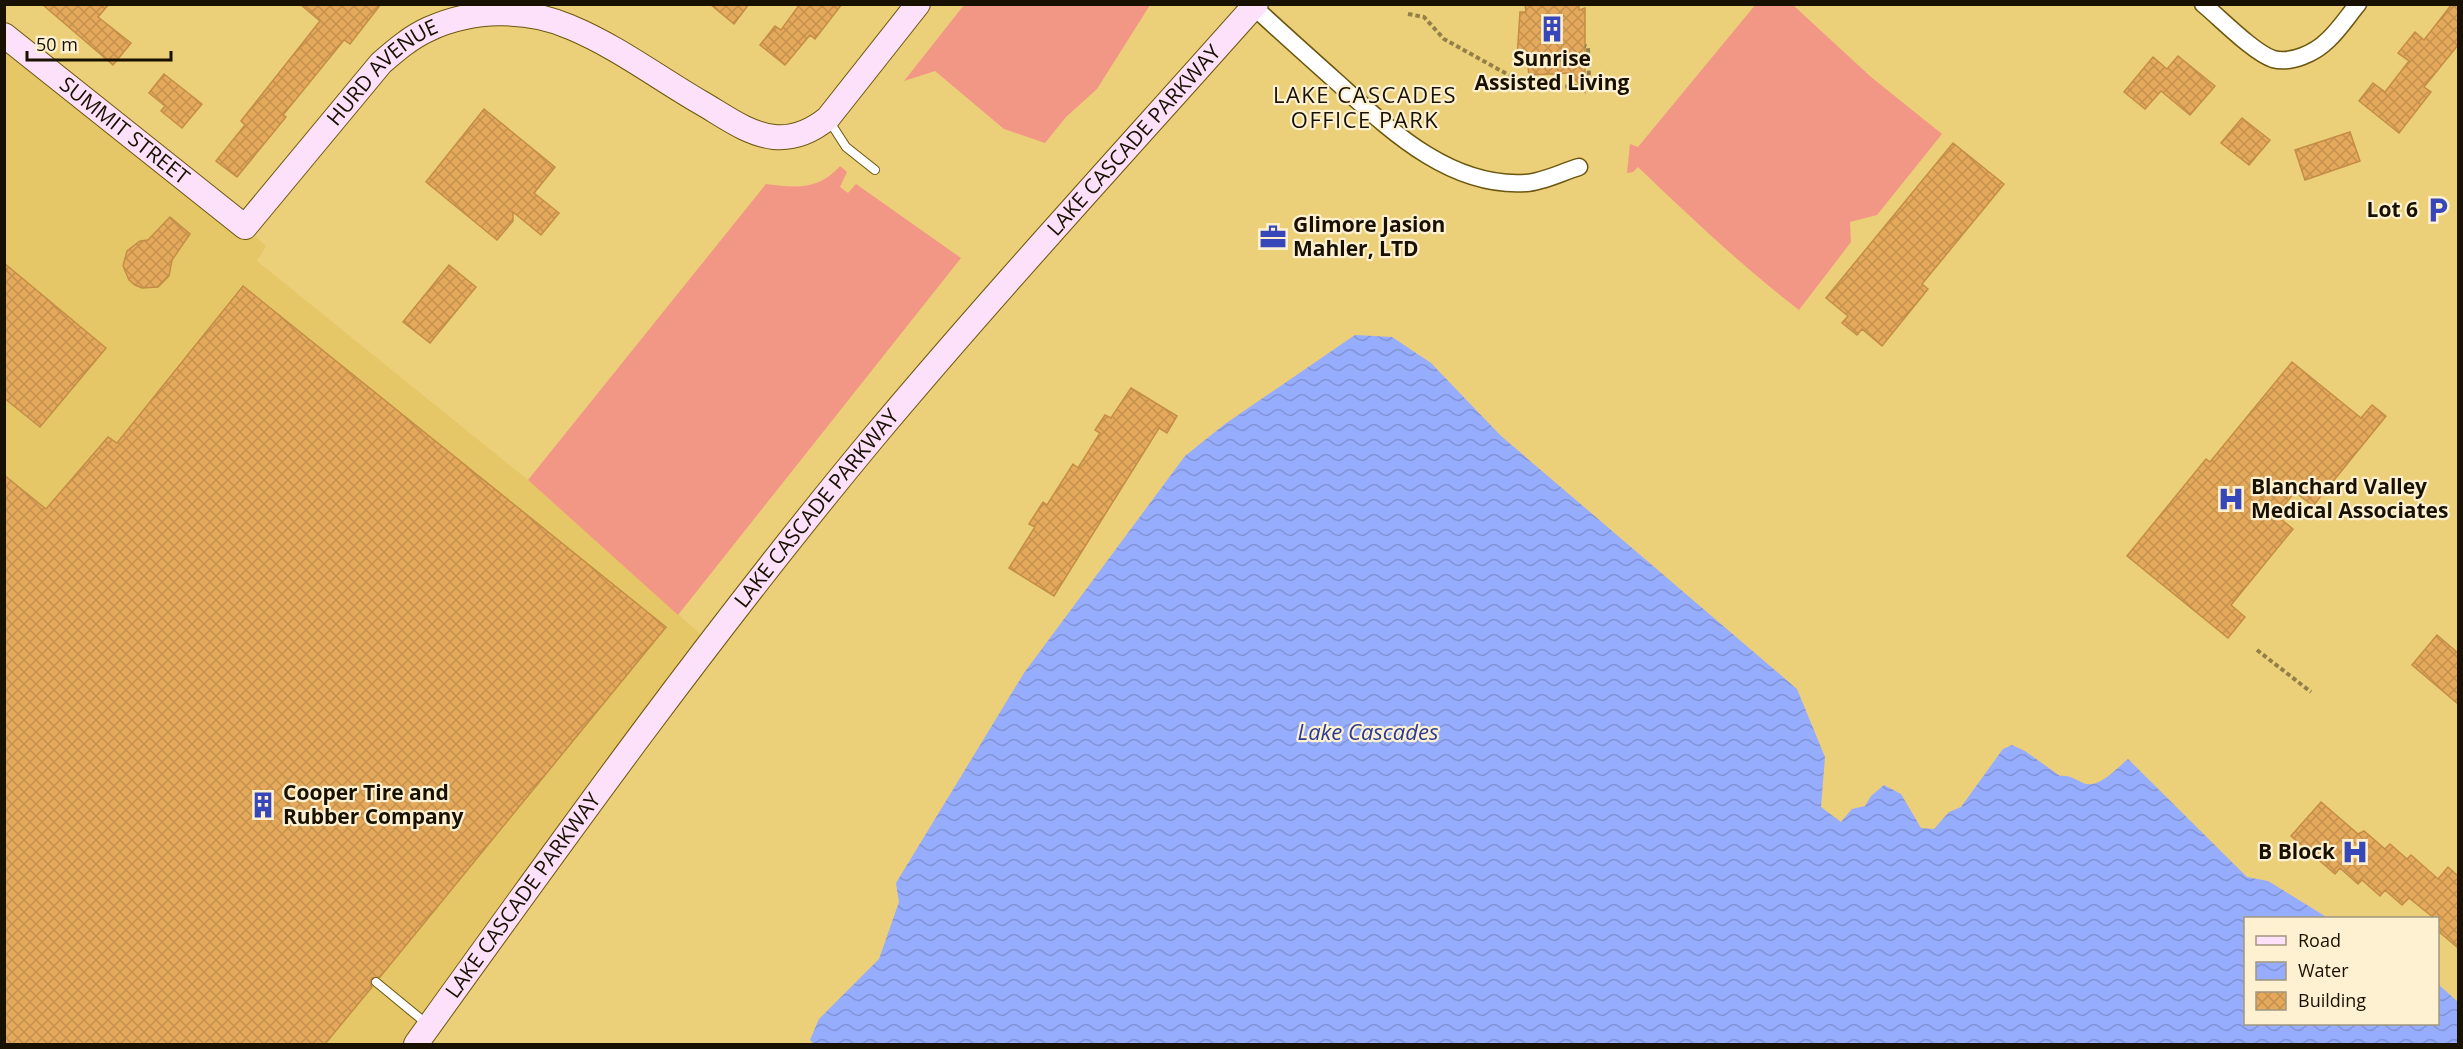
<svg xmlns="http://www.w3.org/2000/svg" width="2463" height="1049" font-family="'Open Sans',sans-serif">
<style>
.built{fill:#e6c768}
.grass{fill:#f29786}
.water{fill:url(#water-waves)}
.building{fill:url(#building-cross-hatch);stroke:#c48d46;stroke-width:1.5}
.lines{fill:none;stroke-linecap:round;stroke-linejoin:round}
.lane-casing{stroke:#6a560e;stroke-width:10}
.street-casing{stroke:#6a560e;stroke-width:19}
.secondary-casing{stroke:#6a560e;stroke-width:26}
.path{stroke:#937f47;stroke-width:4;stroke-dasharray:4.5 3;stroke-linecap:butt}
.lane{stroke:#fff;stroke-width:8}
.street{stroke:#fff;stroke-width:16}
.secondary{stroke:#fde1fa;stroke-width:24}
.labels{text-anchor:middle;stroke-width:4.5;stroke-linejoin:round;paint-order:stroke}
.poi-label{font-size:21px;font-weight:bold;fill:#181000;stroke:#fdf1d1;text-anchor:start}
.street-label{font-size:21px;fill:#181000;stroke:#fdf1d1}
.neighbourhood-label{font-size:22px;letter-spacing:1.5px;fill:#181000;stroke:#fdf1d1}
.water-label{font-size:22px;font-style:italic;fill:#2b3993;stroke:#fdf1d1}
</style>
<defs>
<pattern id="water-waves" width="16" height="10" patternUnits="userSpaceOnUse" patternTransform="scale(1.5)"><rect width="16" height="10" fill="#96acfc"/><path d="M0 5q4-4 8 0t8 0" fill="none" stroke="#8193d6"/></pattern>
<pattern id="building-cross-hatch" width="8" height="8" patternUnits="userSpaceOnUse" patternTransform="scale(1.5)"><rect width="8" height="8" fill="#e5a95c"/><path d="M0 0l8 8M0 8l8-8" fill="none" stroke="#c4904e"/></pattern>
</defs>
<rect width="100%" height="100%" fill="#ebcf79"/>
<path class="built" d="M 4,34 L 245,227 L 266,246 L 257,261 L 528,480 L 709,642 L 416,1044 L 5,1044 Z"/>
<path class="grass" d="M 1756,4 L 1793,5 L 1871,77 L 1942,134 L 1877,215 L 1850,222 L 1851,242 L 1799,310 C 1742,266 1690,217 1638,167 L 1633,172 L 1627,173 L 1630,144 L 1638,147 Z
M 964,5 L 964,4 L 1150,5 L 1097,89 L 1066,117 L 1045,143 L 1004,129 L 935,71 L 904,81 Z
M 840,166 L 847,172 L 840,187 L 848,193 L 856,184 L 961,258 L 678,615 L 528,480 L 766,184 C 796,188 819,190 840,166 Z"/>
<path class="water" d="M 1355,335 L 1392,337 L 1431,363 L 1501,436 L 1797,689 L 1825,757 L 1821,807 L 1841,822 L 1852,809 L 1865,806 L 1871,796 L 1884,785 L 1901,794 L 1921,828 L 1934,829 L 1949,812 L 1961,807 L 2003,749 L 2012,745 L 2025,751 L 2060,776 C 2069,775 2074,779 2083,783 C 2098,790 2117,768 2128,759 L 2247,877 L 2268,881 L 2328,918 L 2246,918 L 2246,1024 L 2438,1024 L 2438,984 L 2458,1002 L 2458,1044 L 814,1044 L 810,1040 L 819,1019 L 879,959 L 899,902 L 896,883 L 1024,673 L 1185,456 L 1225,424 Z"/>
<path class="building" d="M 42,4 L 109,4 L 98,17 L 131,43 L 113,65 Z
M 300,4 L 381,4 L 350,44 L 344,40 L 283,115 L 286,117 L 237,177 L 216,161 L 245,125 L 241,121 L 320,21 Z
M 710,4 L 749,4 L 734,24 Z
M 800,4 L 842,4 L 815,39 L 810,35 L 785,65 L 760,45 L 775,26 L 781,30 Z
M 1525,4 L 1579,4 L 1579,10 L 1585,8 L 1585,92 L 1570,73 L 1529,75 L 1527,58 L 1517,58 L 1520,12 L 1526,12 Z
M 2452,4 L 2458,4 L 2458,45 L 2424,87 L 2431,92 L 2399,133 L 2359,101 L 2373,83 L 2385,92 L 2409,61 L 2398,53 L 2415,32 L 2424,40 Z
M 2178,56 L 2215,86 L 2190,115 L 2161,91 L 2145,109 L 2124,92 L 2153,57 L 2167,69 Z
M 164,74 L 202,104 L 182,128 L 161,111 L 165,106 L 149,93 Z
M 484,109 L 555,167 L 534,193 L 559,213 L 541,235 L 513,212 L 513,221 L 497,240 L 426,182 Z
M 2242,118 L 2270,140 L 2249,165 L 2221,143 Z
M 2350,132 L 2360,161 L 2305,180 L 2295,150 Z
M 1953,143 L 2004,184 L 1922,284 L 1928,289 L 1882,346 L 1862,329 L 1857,335 L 1842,323 L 1848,316 L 1826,298 Z
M 170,217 L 190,234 L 172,260 L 169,276 L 158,287 L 142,288 L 135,285 L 129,280 L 123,266 L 127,251 L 140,241 L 148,240 Z
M 4,263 L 106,348 L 40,427 L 4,398 Z
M 449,265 L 476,287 L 430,343 L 403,322 Z
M 243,286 L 666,627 L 380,977 L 372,978 L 370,982 L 372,987 L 325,1044 L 4,1044 L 4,475 L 46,509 L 108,437 L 117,443 Z
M 2292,362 L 2361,418 L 2372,405 L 2386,416 L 2313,506 L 2295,492 L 2276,515 L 2293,529 L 2231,605 L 2245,617 L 2228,638 L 2127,556 L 2206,459 L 2210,462 Z
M 1131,388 L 1177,416 L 1167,433 L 1159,428 L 1054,596 L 1009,568 L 1035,527 L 1029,524 L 1043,502 L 1047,505 L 1073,464 L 1078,468 L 1100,433 L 1095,430 L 1105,415 L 1111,418 Z
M 2437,635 L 2458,653 L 2458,704 L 2412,665 Z
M 2321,802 L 2358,834 L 2364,831 L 2385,849 L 2390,844 L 2407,859 L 2411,855 L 2438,879 L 2448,867 L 2458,876 L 2458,948 L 2438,931 L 2438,918 L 2434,918 L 2409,898 L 2402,905 L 2385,890 L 2380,896 L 2362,880 L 2358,884 L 2340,868 L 2335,874 L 2291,836 Z"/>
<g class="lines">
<g class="lane-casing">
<path id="lane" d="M 828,119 L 846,147 L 875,170
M 376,982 L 427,1024"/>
</g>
<g class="street-casing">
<path id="street" d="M 2203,4 C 2220,18 2254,53 2273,59 C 2291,64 2315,53 2328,40 C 2339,30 2348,16 2358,4
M 1254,7 C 1282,33 1310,58 1338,83 C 1390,130 1450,188 1526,183 C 1543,182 1562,172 1579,167"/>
</g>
<g class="secondary-casing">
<g id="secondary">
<path id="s1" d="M 4,35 L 245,227 L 381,63 C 396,50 411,37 429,29 C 472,9 527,8 570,27 C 616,46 657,77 700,102 C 723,115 747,134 774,137 C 795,139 812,131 828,118 L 918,4"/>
<path id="s2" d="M 416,1044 C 564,838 711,633 873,438 C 997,290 1128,148 1256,4"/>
</g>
</g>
<path class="path" d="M 1408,14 L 1424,17 L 1444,39 L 1532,88 L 1580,86 L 1589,79 L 1588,47 L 1585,46
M 2257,650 L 2311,692"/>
<use href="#lane" class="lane"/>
<use href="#street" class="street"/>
<use href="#secondary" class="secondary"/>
</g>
<defs>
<g id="building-bare" transform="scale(2.07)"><path d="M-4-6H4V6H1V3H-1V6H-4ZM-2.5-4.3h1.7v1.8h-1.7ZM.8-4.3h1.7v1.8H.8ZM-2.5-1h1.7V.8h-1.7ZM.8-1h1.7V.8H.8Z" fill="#3746b9" stroke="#fdf1d1" stroke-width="2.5" paint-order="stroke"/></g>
<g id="parking-bare" transform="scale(2.07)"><path d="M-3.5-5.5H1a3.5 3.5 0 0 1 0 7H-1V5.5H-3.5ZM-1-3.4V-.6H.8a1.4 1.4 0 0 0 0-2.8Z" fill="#3746b9" stroke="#fdf1d1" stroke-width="2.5" paint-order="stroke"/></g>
<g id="office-bare" transform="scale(2.07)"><path d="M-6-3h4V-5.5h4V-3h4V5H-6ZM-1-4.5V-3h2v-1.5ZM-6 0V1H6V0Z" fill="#3746b9" stroke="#fdf1d1" stroke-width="2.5" paint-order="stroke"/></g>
<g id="hospital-bare" transform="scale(2.07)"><path d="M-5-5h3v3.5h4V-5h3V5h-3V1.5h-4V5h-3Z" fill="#3746b9" stroke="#fdf1d1" stroke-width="2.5" paint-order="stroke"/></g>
</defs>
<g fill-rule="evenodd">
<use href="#building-bare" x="1552" y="29"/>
<use href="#parking-bare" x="2438" y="210"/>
<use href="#office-bare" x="1273" y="237"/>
<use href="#hospital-bare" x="2231" y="499"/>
<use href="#building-bare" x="263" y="805"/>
<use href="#hospital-bare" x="2355" y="852"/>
</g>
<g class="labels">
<g class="poi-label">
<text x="1552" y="66" text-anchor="middle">Sunrise<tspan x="1552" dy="24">Assisted Living</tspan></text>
<text x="2418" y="217" text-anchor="end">Lot 6</text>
<text x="1293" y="232">Glimore Jasion<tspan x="1293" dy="24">Mahler, LTD</tspan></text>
<text x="2251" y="494">Blanchard Valley<tspan x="2251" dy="24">Medical Associates</tspan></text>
<text x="283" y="800">Cooper Tire and<tspan x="283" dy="24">Rubber Company</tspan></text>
<text x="2335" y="859" text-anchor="end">B Block</text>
</g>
<g class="street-label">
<text dy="7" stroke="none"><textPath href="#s1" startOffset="516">HURD AVENUE</textPath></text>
<text dy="7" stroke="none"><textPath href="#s1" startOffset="154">SUMMIT STREET</textPath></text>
<text dy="7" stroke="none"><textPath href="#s2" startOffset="1155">LAKE CASCADE PARKWAY</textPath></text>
<text dy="7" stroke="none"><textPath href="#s2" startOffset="669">LAKE CASCADE PARKWAY</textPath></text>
<text dy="7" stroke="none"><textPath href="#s2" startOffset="183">LAKE CASCADE PARKWAY</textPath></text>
</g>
<g class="neighbourhood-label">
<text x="1365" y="103">LAKE CASCADES<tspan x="1365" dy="25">OFFICE PARK</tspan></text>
</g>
<g class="water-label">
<text x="1368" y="740">Lake Cascades</text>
</g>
</g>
<rect width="2463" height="1049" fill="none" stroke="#181000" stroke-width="12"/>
<rect x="2244" y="917" width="195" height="108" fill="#fdf1d1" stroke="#a1977d" stroke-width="1.5"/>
<rect x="2256" y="936" width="30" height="9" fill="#fde1fa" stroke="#a1977d" stroke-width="1.5"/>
<text x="2298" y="947" font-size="18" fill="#181000">Road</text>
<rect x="2256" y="962" width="30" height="18" fill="url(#water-waves)" stroke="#a1977d" stroke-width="1.5"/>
<text x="2298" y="977" font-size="18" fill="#181000">Water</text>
<rect x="2256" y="992" width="30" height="18" fill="url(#building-cross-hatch)" stroke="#a1977d" stroke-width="1.5"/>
<text x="2298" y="1007" font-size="18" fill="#181000">Building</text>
<path d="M27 51v9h144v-9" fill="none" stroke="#181000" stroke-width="3"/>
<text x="36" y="51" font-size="18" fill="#181000" stroke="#fdf1d1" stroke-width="4.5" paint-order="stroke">50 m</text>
</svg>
